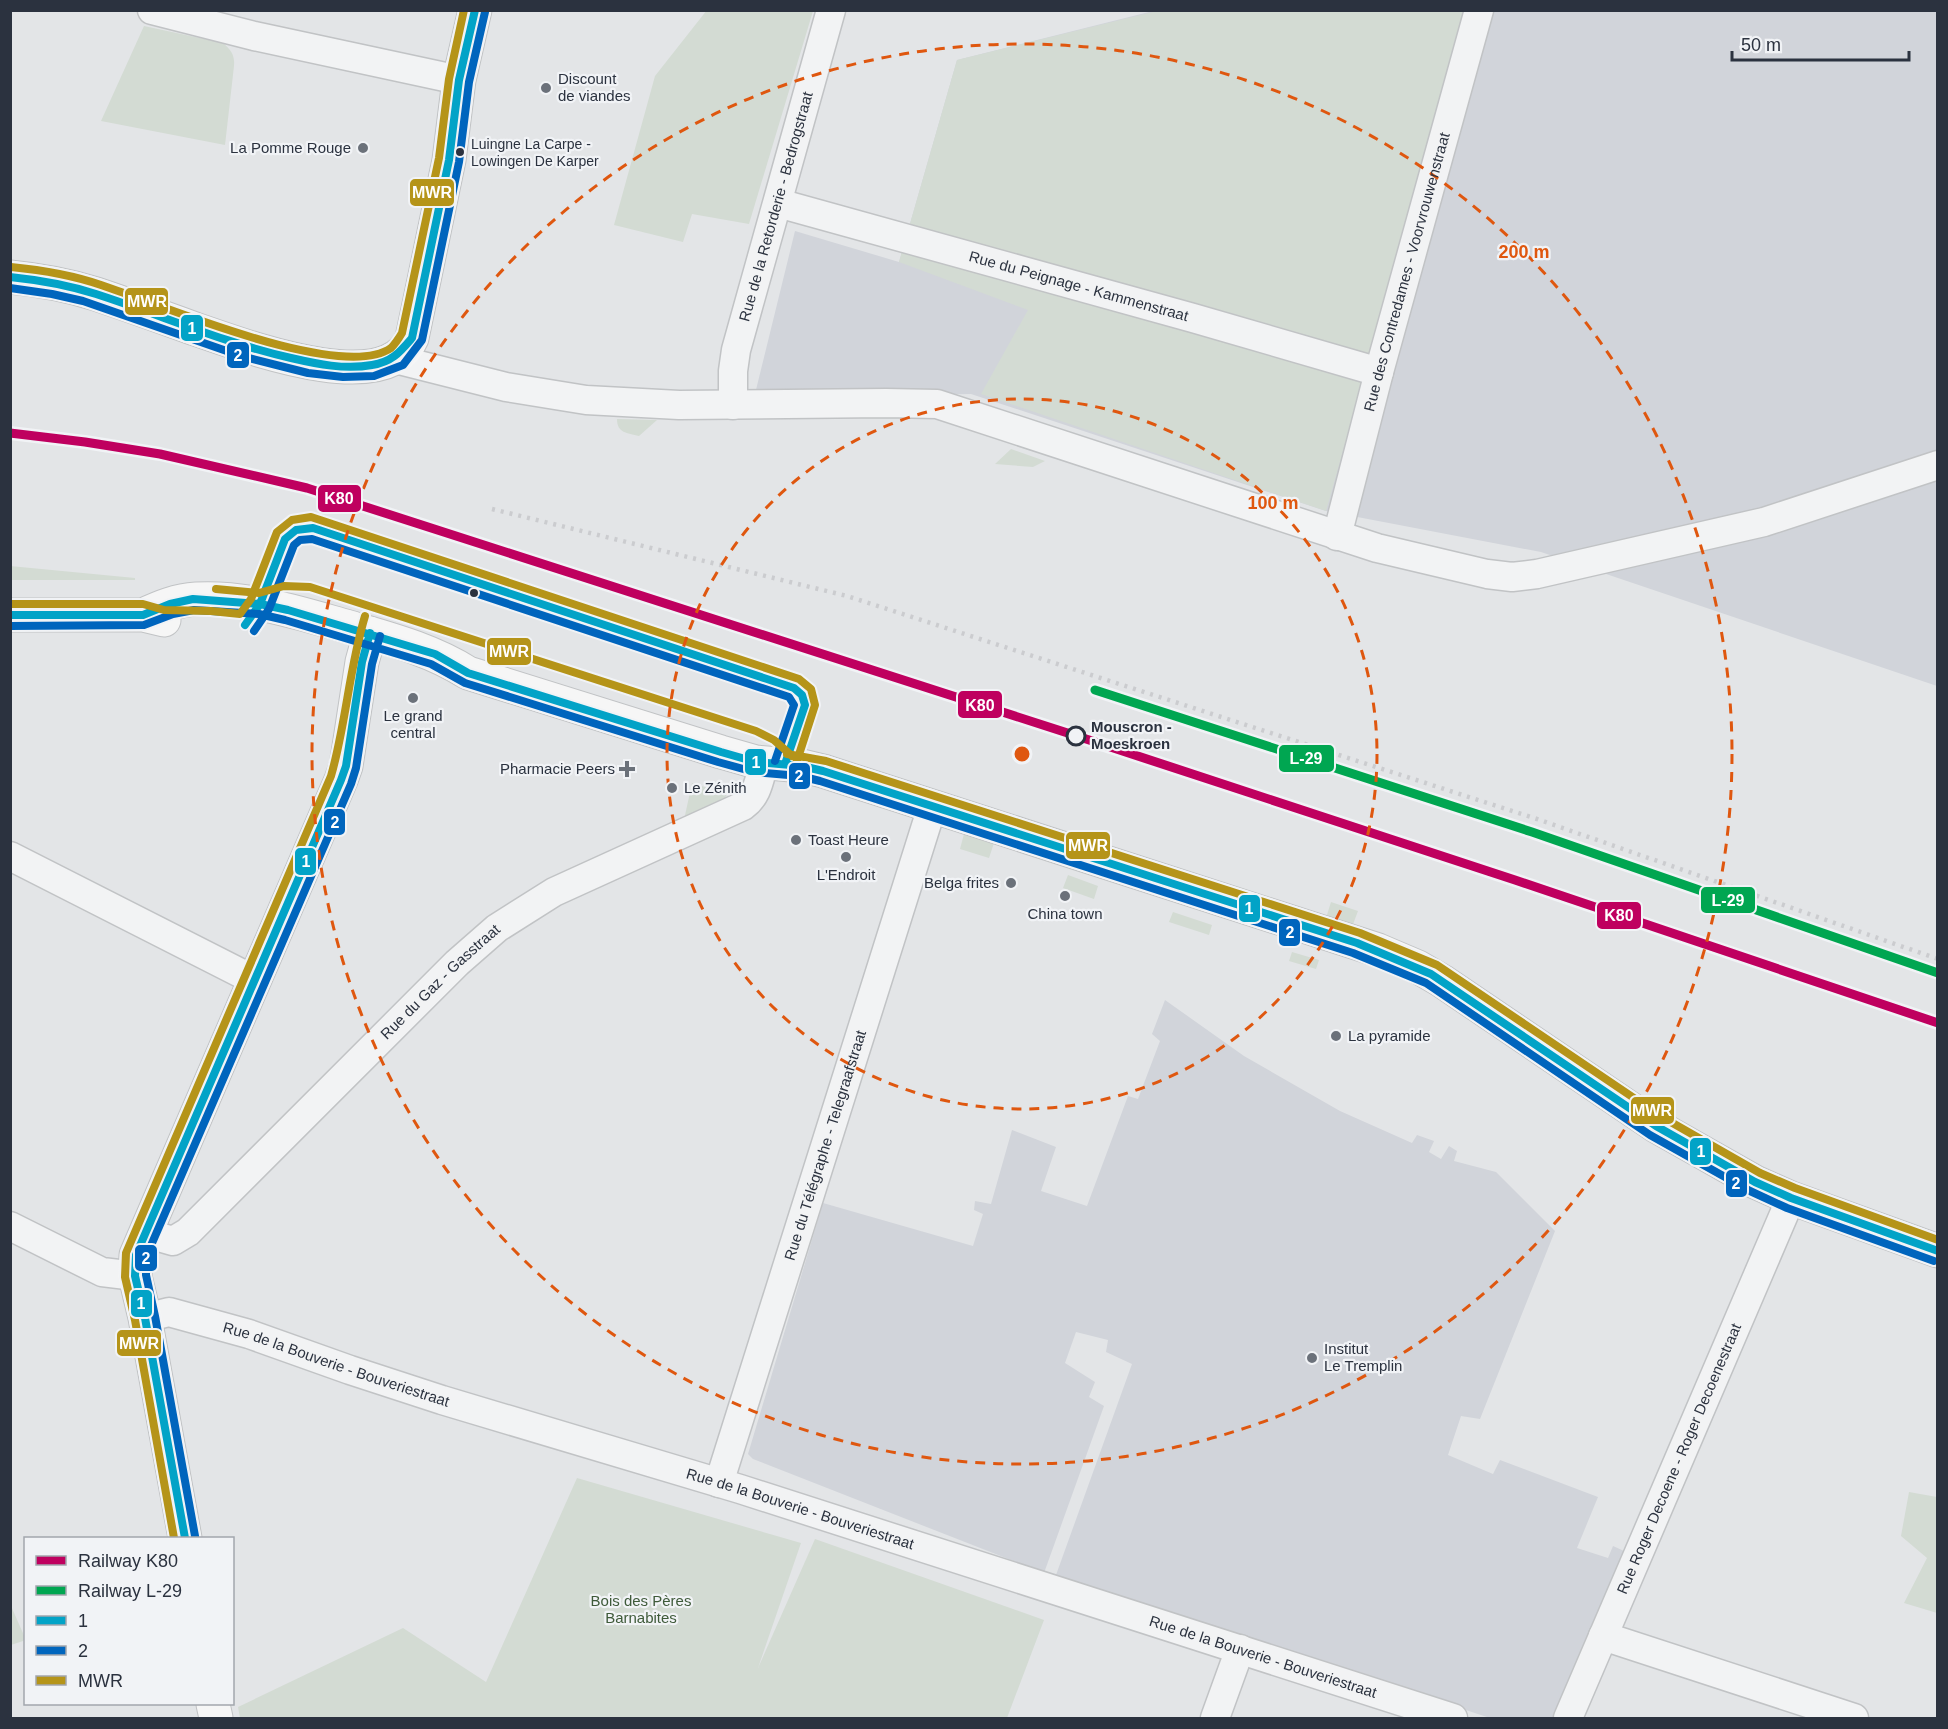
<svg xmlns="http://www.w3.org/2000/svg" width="1948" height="1729" font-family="Helvetica,sans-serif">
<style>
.built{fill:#d1d4da}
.green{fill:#d3dbd3}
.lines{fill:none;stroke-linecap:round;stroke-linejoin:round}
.street-casing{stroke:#c1c3c5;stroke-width:31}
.secondary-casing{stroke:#c1c3c5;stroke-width:35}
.street{stroke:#f2f3f4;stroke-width:28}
.secondary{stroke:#f6f6f6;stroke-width:33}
.rail{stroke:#cbcccf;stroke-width:4.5;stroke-dasharray:3 6;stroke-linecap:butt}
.bus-1-casing{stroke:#f1f3f6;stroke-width:12}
.bus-2-casing{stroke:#f1f3f6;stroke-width:12}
.bus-3-casing{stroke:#f1f3f6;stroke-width:12}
.bus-1{stroke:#02a3c7;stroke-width:8}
.bus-2{stroke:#0065bd;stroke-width:8}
.bus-3{stroke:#b59419;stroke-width:8}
.rail-1-casing{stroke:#f1f3f6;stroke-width:14}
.rail-2-casing{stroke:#f1f3f6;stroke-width:14}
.rail-1{stroke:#bf005f;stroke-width:9}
.rail-2{stroke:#00a651;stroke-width:9}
.ring{fill:none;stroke:#df570f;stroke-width:3;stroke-dasharray:10 8}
.poi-dot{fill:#6b717a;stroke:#f1f3f6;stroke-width:2}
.bus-dot{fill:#2b323f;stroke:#f1f3f6;stroke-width:2}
.stop-dot{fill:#f1f3f6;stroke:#2b323f;stroke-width:3}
.labels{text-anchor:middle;stroke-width:4.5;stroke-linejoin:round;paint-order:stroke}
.bus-label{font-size:14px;fill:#2b323f;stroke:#f1f3f6;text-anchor:start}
.poi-label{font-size:15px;fill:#2b323f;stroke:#f1f3f6;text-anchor:start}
.street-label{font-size:15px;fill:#2b323f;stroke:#f1f3f6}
.stop-label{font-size:15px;font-weight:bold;fill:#2b323f;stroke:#f1f3f6;text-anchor:start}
.park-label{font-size:15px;fill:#3e5a39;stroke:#f1f3f6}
.centre{fill:#df570f;stroke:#f1f3f6;stroke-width:3}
.ring-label{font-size:18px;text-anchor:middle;font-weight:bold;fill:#df570f;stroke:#f1f3f6;stroke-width:4.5;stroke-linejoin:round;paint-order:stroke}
.line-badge{stroke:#f1f3f6;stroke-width:2}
.badge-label{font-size:16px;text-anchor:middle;font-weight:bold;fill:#fff}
</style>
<rect width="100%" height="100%" fill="#e3e5e7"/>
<path class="built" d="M 1157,10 L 1937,11 L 1937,686 L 1541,552 L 1326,511 L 971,394 L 754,398 L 795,231 L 899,262 L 957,60 Z
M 1165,1000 L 1244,1056 L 1340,1111 L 1412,1143 L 1417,1135 L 1434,1141 L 1429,1152 L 1441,1159 L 1449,1146 L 1457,1151 L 1454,1161 L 1496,1172 L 1555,1231 L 1480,1419 L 1461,1416 L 1448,1455 L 1493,1474 L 1500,1460 L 1598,1497 L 1577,1548 L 1608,1558 L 1613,1546 L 1624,1551 L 1556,1718 L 1490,1718 L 1056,1575 L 1132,1364 L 1106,1352 L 1108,1340 L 1076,1332 L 1065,1363 L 1095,1382 L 1089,1397 L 1104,1406 L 1044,1573 L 753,1459 L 748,1454 L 823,1203 L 973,1246 L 983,1214 L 974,1210 L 975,1201 L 991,1204 L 1012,1130 L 1056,1147 L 1041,1191 L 1087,1206 L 1128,1096 L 1138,1099 L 1160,1041 L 1152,1034 Z"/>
<path class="green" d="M 707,10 L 813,11 L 749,224 L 692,214 L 683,242 L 614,225 L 655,76 Z
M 1157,11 L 1468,11 L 1326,511 L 981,394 L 1028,310 L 899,262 L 957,60 Z
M 144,26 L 223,43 C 231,50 235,55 234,66 L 225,145 L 101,121 Z
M 617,419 L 657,420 L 639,436 C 627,433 617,433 617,419 Z
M 1011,449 L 1045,461 L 1033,467 L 995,464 Z
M 10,566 L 135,578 L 135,580 L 11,580 Z
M 692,783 L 727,794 L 722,804 L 684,820 Z
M 964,834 L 994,843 L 989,858 L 960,849 Z
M 1068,875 L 1098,886 L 1094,899 L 1063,888 Z
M 1331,902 L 1358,911 L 1352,927 L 1326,918 Z
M 1173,912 L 1212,925 L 1209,935 L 1169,922 Z
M 1292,952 L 1319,960 L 1316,969 L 1289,961 Z
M 577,1478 L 801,1543 L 758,1668 L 815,1539 L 1044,1620 L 1007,1718 L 240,1718 L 238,1707 L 403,1628 L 486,1682 Z
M 1909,1492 L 1937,1497 L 1937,1613 L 1904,1603 L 1927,1558 L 1901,1536 Z
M 11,1606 L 26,1640 L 11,1645 L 10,1645 Z"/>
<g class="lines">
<g class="street-casing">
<g id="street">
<path d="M 152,10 L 254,36 L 459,80"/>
<path id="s1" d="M 778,203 L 1193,318 L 1379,372"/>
<path d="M 395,359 L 506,387 L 586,400 L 679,405 L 886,403 L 937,404 L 1377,548 L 1487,574 L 1512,577 L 1537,574 L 1764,522 L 1938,465"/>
<path id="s2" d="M 733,405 L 733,371 L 736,350 L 831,10"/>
<path id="s3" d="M 1337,536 L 1379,372 L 1479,10"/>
<path d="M 10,856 L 256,981"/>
<path d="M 10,1226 L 102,1272 L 135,1276"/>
<path id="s4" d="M 145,1233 L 173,1241 L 188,1232 L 457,963 L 497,928 L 554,892 L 743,806 C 758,795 759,780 764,763"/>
<path id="s5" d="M 145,1318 L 169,1312 L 249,1334 L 350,1370 L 442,1400 L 740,1489 L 1453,1718"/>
<path id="s6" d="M 719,1483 L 932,807"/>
<path d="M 1603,1636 L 1854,1718"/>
<path d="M 1215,1718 L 1240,1649"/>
<path id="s7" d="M 1568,1718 L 1791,1198"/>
</g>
</g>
<g class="secondary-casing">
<path id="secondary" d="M 10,277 C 40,280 68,285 96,294 C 129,305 162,317 195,329 C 240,344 386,401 412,338 L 449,160 L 459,80 L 475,10
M 10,615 L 143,615 L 164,620
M 143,615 C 160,607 177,600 196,599 C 248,596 299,613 349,627 C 390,639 432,650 468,673 L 721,752 L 756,762 L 802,766 L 823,771 L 1378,950 L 1418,967 L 1442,981 L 1656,1126 L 1755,1182 L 1791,1198 L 1938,1251
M 185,1538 L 145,1318 L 135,1276 L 136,1255 L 341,780 L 346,766 L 362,662 L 370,633
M 213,1704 L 216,1718"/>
</g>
<use href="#street" class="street"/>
<use href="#secondary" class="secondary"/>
<path class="rail" d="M 492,509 L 847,596 L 1537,819 L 1938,959"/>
<g class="bus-1-casing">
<path id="bus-1" d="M 10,277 C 39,280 68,285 96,294 C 161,315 224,343 291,358 C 317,364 345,370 372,365 C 392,362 400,352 412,338 L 449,160 L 459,80 L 475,10
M 10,615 L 143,615 L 170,604 L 193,599 L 260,604 L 288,610 L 435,654 L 468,673 L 721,752 L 756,762 L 802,766 L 823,771 L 1357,943 L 1431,974 L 1656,1126 L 1755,1182 L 1791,1198 L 1938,1251
M 245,625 L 260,604 L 285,539 L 296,530 L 313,528 L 794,688 L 802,695 L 805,705 L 785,764
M 185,1538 L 145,1318 L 135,1276 L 136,1255 L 341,780 L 346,766 L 362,662 L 370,633"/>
</g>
<g class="bus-2-casing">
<path id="bus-2" d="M 10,288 L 52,294 L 83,301 L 241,356 L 308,373 L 343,377 L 374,376 L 403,365 L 422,340 L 459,162 L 469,82 L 485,12
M 10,626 L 144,625 L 173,614 L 194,610 L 259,614 L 285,620 L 431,664 L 465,683 L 718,762 L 754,772 L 800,776 L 820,781 L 1353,953 L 1426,983 L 1650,1135 L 1750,1191 L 1787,1208 L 1934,1261
M 254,631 L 269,609 L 294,545 L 300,540 L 312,539 L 789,697 L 794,705 L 775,761
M 195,1536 L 155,1316 L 146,1275 L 146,1257 L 351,784 L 356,768 L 372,664 L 380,636"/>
</g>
<g class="bus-3-casing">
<path id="bus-3" d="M 11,267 C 42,270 72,275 101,285 C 157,303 341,383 391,348 C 395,344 399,338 402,333 L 439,158 L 449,79 L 464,10
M 216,589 L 259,593 L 284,586 L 310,587 L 756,731 L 774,740 L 792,756
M 10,604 L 143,604 L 164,610 L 211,611 L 240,614 L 251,599 L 277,532 L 292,520 L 311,517 L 799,679 L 811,689 L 815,705 L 795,767
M 787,754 L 826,761 L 1360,933 L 1437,965 L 1662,1117 L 1760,1173 L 1795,1188 L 1938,1240
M 174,1538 L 135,1320 L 125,1277 L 126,1253 L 331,776 C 346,724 349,669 365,616"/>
</g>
<use href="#bus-1" class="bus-1"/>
<use href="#bus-2" class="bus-2"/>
<use href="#bus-3" class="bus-3"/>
<g class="rail-1-casing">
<path id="rail-1" d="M 10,433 L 85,442 L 160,454 L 307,488 L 1080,737 L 1515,880 L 1938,1023"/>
</g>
<g class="rail-2-casing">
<path id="rail-2" d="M 1095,690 L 1532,832 L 1938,973"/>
</g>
<use href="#rail-1" class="rail-1"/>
<use href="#rail-2" class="rail-2"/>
</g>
<g class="ring">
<circle cx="1022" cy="754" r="355"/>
<circle cx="1022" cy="754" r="710"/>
</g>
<g class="poi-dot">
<circle cx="546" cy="88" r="6"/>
<circle cx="363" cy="148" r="6"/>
<circle cx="413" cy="698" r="6"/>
<path d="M624 760h6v6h6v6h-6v6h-6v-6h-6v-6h6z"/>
<circle cx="672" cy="788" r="6"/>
<circle cx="796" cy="840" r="6"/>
<circle cx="846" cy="857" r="6"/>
<circle cx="1011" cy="883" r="6"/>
<circle cx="1065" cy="896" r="6"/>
<circle cx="1336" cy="1036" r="6"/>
<circle cx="1312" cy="1358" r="6"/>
</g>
<g class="bus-dot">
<circle cx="460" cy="152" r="5"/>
<circle cx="474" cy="593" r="5"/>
</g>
<circle class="stop-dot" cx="1076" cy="736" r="9"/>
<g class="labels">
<g class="bus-label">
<text x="471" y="149">Luingne La Carpe -<tspan x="471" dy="17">Lowingen De Karper</tspan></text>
</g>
<g class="poi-label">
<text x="558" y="84">Discount<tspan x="558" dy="17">de viandes</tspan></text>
<text x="351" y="153" text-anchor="end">La Pomme Rouge</text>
<text x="413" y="721" text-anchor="middle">Le grand<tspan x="413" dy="17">central</tspan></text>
<text x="615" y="774" text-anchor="end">Pharmacie Peers</text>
<text x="684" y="793">Le Zénith</text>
<text x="808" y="845">Toast Heure</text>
<text x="846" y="880" text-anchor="middle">L'Endroit</text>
<text x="999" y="888" text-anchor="end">Belga frites</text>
<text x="1065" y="919" text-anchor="middle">China town</text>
<text x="1348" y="1041">La pyramide</text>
<text x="1324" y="1354">Institut<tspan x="1324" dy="17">Le Tremplin</tspan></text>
</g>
<g class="street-label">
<text dy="5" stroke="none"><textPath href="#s2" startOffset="204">Rue de la Retorderie - Bedrogstraat</textPath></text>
<text dy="5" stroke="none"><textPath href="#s3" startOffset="273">Rue des Contredames - Voorvrouwenstraat</textPath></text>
<text dy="5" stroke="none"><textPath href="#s1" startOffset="312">Rue du Peignage - Kammenstraat</textPath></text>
<text dy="5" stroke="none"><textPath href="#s4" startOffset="402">Rue du Gaz - Gasstraat</textPath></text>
<text dy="5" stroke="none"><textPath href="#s6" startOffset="354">Rue du Télégraphe - Telegraafstraat</textPath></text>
<text dy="5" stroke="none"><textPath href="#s5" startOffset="200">Rue de la Bouverie - Bouveriestraat</textPath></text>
<text dy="5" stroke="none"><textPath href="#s7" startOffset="282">Rue Roger Decoene - Roger Decoenestraat</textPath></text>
<text dy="5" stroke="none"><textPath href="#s5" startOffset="686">Rue de la Bouverie - Bouveriestraat</textPath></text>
<text dy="5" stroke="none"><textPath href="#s5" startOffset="1172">Rue de la Bouverie - Bouveriestraat</textPath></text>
</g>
<g class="stop-label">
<text x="1091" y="732">Mouscron -<tspan x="1091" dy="17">Moeskroen</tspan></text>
</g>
<g class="park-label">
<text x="641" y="1606">Bois des Pères<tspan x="641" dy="17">Barnabites</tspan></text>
</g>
</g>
<circle cx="1022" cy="754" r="9" class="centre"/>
<g class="ring-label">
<text x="1524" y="258">200 m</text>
<text x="1273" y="509">100 m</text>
</g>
<g class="line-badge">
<rect x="409" y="178" width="46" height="29" rx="6" fill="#b59419"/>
<rect x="124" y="287" width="45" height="29" rx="6" fill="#b59419"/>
<rect x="180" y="314" width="24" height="28" rx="6" fill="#02a3c7"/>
<rect x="226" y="341" width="24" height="28" rx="6" fill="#0065bd"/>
<rect x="317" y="484" width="45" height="29" rx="6" fill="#bf005f"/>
<rect x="486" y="637" width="46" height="29" rx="6" fill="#b59419"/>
<rect x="957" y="690" width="46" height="29" rx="6" fill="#bf005f"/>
<rect x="1278" y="744" width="57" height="29" rx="6" fill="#00a651"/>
<rect x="744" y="748" width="23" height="28" rx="6" fill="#02a3c7"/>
<rect x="788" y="762" width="23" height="28" rx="6" fill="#0065bd"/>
<rect x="323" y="808" width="23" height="28" rx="6" fill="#0065bd"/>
<rect x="1065" y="831" width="46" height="29" rx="6" fill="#b59419"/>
<rect x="294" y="847" width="23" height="29" rx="6" fill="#02a3c7"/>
<rect x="1700" y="886" width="56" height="28" rx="6" fill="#00a651"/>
<rect x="1238" y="894" width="23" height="29" rx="6" fill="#02a3c7"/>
<rect x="1596" y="901" width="46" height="29" rx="6" fill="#bf005f"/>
<rect x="1278" y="918" width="23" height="29" rx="6" fill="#0065bd"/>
<rect x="1630" y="1096" width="45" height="29" rx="6" fill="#b59419"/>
<rect x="1689" y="1137" width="23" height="29" rx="6" fill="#02a3c7"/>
<rect x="1725" y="1169" width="23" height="29" rx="6" fill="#0065bd"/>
<rect x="134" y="1244" width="24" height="28" rx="6" fill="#0065bd"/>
<rect x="130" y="1289" width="23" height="29" rx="6" fill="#02a3c7"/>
<rect x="116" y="1329" width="46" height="28" rx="6" fill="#b59419"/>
</g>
<g class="badge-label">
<text x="432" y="198">MWR</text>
<text x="147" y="307">MWR</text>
<text x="192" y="334">1</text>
<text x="238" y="361">2</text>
<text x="339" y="504">K80</text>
<text x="509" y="657">MWR</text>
<text x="980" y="711">K80</text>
<text x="1306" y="764">L-29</text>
<text x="756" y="768">1</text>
<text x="799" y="782">2</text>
<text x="335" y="828">2</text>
<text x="1088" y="851">MWR</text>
<text x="306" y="867">1</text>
<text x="1728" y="906">L-29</text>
<text x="1249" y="914">1</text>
<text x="1619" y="921">K80</text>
<text x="1290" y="938">2</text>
<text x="1652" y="1116">MWR</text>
<text x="1701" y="1157">1</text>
<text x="1736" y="1189">2</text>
<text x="146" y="1264">2</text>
<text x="141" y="1309">1</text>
<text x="139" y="1349">MWR</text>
</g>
<rect width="1948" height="1729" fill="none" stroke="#2b323f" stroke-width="24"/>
<rect x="24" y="1537" width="210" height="168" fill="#f1f3f6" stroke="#a2a6ad" stroke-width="1.5"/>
<rect x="36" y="1556" width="30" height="9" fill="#bf005f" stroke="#a2a6ad" stroke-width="1.5"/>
<text x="78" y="1567" font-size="18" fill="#2b323f">Railway K80</text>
<rect x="36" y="1586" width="30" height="9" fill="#00a651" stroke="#a2a6ad" stroke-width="1.5"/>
<text x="78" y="1597" font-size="18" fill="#2b323f">Railway L-29</text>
<rect x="36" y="1616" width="30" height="9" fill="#02a3c7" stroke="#a2a6ad" stroke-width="1.5"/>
<text x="78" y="1627" font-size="18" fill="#2b323f">1</text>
<rect x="36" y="1646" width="30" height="9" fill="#0065bd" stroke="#a2a6ad" stroke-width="1.5"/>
<text x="78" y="1657" font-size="18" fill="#2b323f">2</text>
<rect x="36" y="1676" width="30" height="9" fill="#b59419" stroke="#a2a6ad" stroke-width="1.5"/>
<text x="78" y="1687" font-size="18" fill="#2b323f">MWR</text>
<path d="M1732 51v9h177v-9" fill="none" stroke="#2b323f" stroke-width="3"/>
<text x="1741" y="51" font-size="18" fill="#2b323f" stroke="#f1f3f6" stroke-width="4.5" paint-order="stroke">50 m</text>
</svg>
